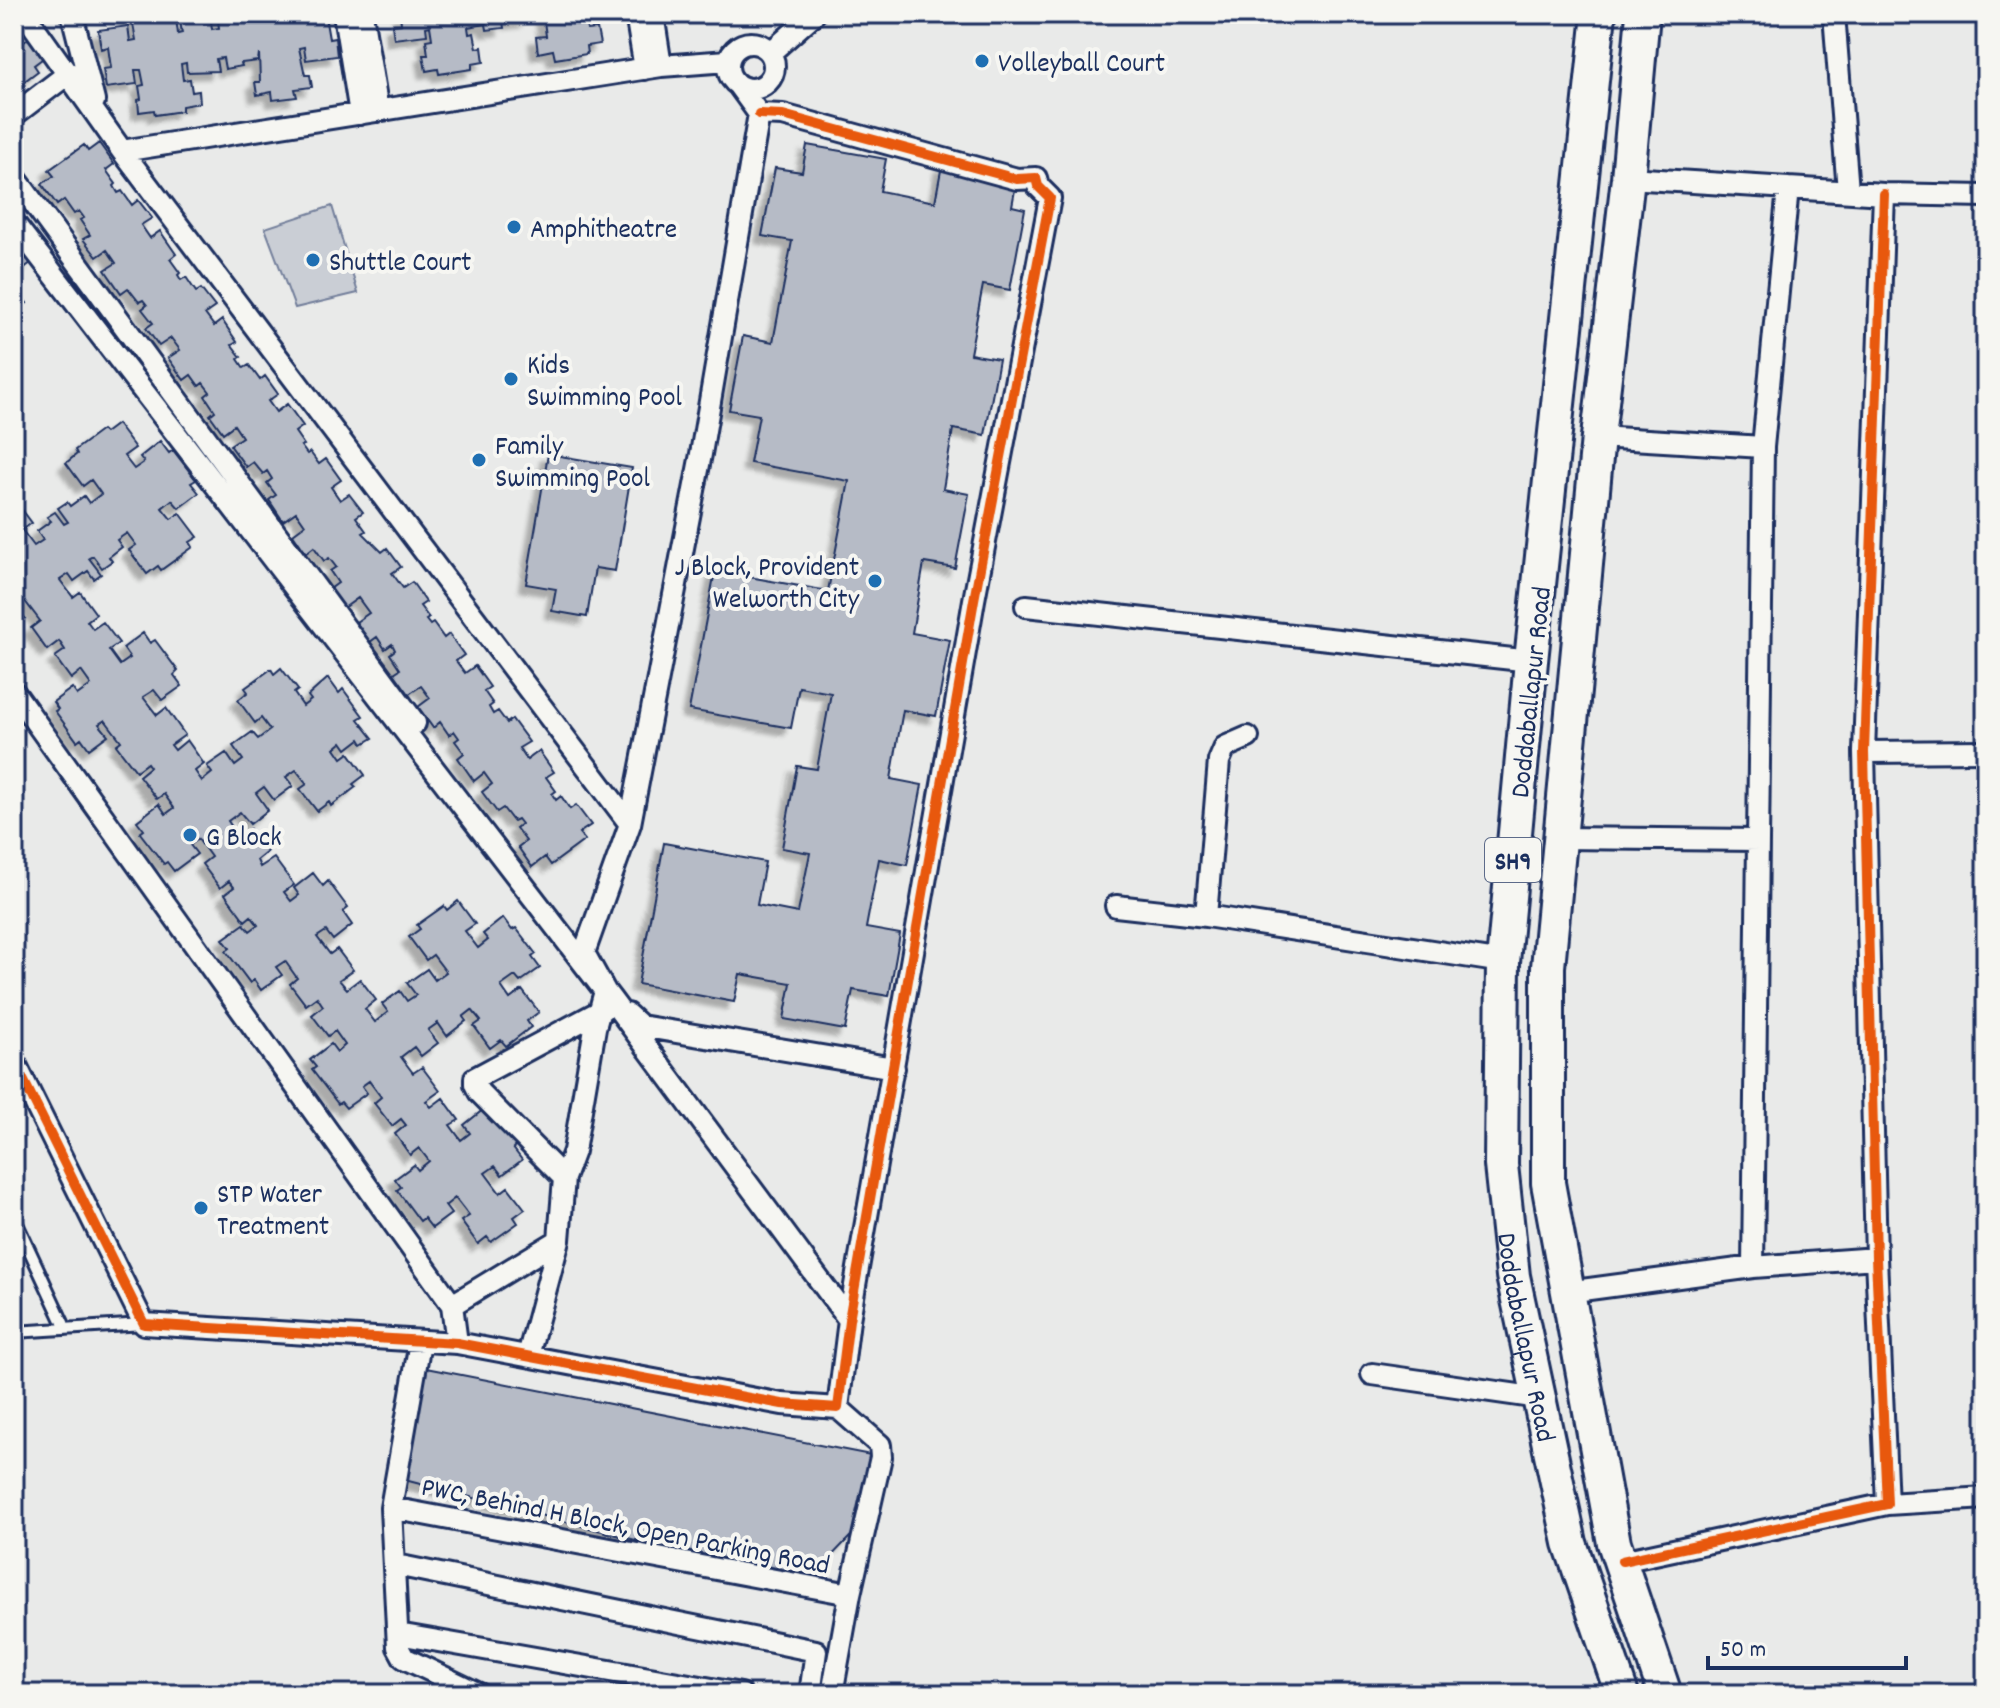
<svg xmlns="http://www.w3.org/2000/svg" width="2000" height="1708" font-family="Dekko,sans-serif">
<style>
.green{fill:#caced5;stroke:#727e9a;stroke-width:2}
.building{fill:#b6bbc6;stroke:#1b2f5e;stroke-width:2;filter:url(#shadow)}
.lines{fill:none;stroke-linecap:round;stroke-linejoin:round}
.service-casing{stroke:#1b2f5e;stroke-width:16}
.minor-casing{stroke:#1b2f5e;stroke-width:26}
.primary-casing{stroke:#1b2f5e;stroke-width:38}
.service{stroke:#f6f6f2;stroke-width:10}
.minor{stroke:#f6f6f2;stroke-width:20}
.primary{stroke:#f6f6f2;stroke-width:32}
.cycleway-casing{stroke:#f6f6f2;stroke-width:15}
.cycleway{stroke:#e8590c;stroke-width:10}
.poi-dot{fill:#1f6fb2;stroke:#f6f6f2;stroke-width:3}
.labels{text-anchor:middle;stroke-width:8;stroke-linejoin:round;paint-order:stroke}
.shield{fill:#f6f6f2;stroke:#5d6b8a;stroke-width:2}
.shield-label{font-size:26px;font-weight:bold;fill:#1b2f5e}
.poi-label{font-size:28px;fill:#1b2f5e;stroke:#f6f6f2;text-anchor:start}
.street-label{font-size:28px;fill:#1b2f5e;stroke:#f6f6f2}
</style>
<defs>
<filter id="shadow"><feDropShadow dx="-7" dy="7" stdDeviation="2" flood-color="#0004"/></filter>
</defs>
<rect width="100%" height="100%" fill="#e9eae9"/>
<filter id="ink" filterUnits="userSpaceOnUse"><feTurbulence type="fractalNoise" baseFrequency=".0125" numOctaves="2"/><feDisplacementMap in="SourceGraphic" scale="16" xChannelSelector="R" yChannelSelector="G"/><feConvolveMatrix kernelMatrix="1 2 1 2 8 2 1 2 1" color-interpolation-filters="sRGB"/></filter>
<g filter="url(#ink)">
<path class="green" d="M 332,206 L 358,293 L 295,308 L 265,228 Z"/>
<path class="building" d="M 128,14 L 180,14 L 181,17 L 176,18 L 178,34 L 182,33 L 180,21 L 193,19 L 192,14 L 210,14 L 212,29 L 219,28 L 217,14 L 252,14 L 253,24 L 253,14 L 294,14 L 294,18 L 302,17 L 301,14 L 332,14 L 325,16 L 329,39 L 335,38 L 337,56 L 306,60 L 304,47 L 299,48 L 305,75 L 310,75 L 312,87 L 295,89 L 297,97 L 273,100 L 272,92 L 257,95 L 255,82 L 260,82 L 259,53 L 258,61 L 241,63 L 242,66 L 225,69 L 223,58 L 216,59 L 218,71 L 187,72 L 186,63 L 181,64 L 183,80 L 190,79 L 192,92 L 199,91 L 200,103 L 182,106 L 182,111 L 155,115 L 154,110 L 139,112 L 138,100 L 141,99 L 139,86 L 144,85 L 141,70 L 135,70 L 137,84 L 106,88 L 103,69 L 111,68 L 108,47 L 101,49 L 98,30 L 128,26 L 130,41 L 136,40 L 133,24 L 130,24 Z
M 400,14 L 502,14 L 504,28 L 487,30 L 486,24 L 468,27 L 469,34 L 474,33 L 477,48 L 482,47 L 484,62 L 472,64 L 472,69 L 439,74 L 438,69 L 426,71 L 423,55 L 428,55 L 426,40 L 432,39 L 430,26 L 426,27 L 427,35 L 394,39 L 392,25 L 401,24 Z
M 509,14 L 534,14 L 527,15 L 527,20 L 510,22 Z
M 543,14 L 584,14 L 587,30 L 597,29 L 600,44 L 586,46 L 587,54 L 555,59 L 553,50 L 538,53 L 536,37 L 546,36 Z
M 14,29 L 24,42 L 31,36 L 46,56 L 34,65 L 38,71 L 14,89 Z
M 99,143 L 114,164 L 106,170 L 116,184 L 114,186 L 118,193 L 122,191 L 132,205 L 138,200 L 152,218 L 141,225 L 150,238 L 160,231 L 176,254 L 170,259 L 180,273 L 178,275 L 181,280 L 186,277 L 196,292 L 201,289 L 215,307 L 205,314 L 214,326 L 222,320 L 237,342 L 232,345 L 241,357 L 238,359 L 244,368 L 249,365 L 260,380 L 265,376 L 278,394 L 268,401 L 276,412 L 287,404 L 303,426 L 295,432 L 304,445 L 301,446 L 307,454 L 310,452 L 319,464 L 326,459 L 341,480 L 331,487 L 340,500 L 349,494 L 363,512 L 356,517 L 366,531 L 363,533 L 382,552 L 387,548 L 401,567 L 392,573 L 403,588 L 412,582 L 426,602 L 420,606 L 429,618 L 426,620 L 430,625 L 433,623 L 444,638 L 449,634 L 464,655 L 456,661 L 465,673 L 475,666 L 490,687 L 484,691 L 493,704 L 489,707 L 493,714 L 498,711 L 507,723 L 512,719 L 529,742 L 519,748 L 527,760 L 539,751 L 554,772 L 546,777 L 556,791 L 552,794 L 556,800 L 561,796 L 570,809 L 576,805 L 591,825 L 579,833 L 585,840 L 551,865 L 545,857 L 532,867 L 518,847 L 526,841 L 516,828 L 521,824 L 517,819 L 513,821 L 503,808 L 497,812 L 482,792 L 492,784 L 484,773 L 474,781 L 458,758 L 464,753 L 455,741 L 459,738 L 454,731 L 449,735 L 440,722 L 433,728 L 418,707 L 430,698 L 421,686 L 409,694 L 394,673 L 400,669 L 390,654 L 395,650 L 392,644 L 385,649 L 377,637 L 370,642 L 356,622 L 369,613 L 358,598 L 344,608 L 330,589 L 338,583 L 330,571 L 336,567 L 329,558 L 324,561 L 314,547 L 306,553 L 293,534 L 305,525 L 296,512 L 283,521 L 269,500 L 276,495 L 267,483 L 272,479 L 267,471 L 263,474 L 253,462 L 246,467 L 230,445 L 242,437 L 234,425 L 223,433 L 210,415 L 215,411 L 205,396 L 210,392 L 203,383 L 199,386 L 191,375 L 184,380 L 168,358 L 180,350 L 171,338 L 159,346 L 146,328 L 153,323 L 142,309 L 147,305 L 143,300 L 139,302 L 128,288 L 121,293 L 105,270 L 116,263 L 107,250 L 97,257 L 83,239 L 90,235 L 80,220 L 84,218 L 79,211 L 74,214 L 64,200 L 57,205 L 42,184 L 54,176 L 49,170 L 84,145 L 88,151 Z
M 807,145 L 886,159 L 880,191 L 935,202 L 942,165 L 1017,179 L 1012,206 L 1025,209 L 1010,290 L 983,285 L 970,354 L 999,359 L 985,435 L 953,429 L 943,489 L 969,494 L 955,568 L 924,563 L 912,633 L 950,640 L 936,716 L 903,710 L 891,779 L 922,785 L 907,865 L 879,859 L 866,928 L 900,934 L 889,996 L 853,990 L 845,1030 L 784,1019 L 791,983 L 740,974 L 734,1002 L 638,984 L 664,843 L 765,862 L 757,905 L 798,913 L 810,853 L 782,848 L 797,766 L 817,769 L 831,693 L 799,687 L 791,728 L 689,710 L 715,571 L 828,591 L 849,481 L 750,463 L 759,415 L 729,410 L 743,336 L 773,342 L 792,241 L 762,236 L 775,168 L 802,172 Z
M 14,233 L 22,242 L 18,245 L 32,262 L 23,269 L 20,266 L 14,270 Z
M 14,287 L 27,303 L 14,314 Z
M 117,424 L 135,448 L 124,456 L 134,469 L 144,462 L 140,457 L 160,441 L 169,453 L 173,450 L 196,480 L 191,483 L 199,493 L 179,508 L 172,500 L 162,508 L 171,519 L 180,513 L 198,537 L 190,542 L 193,547 L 161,570 L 158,566 L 147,574 L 129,550 L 136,545 L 127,533 L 117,540 L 122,547 L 109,557 L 112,561 L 102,568 L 93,556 L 89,558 L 101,574 L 94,579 L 88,571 L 74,581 L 69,574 L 60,580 L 73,597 L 80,592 L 96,614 L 87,621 L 93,629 L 103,622 L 119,643 L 109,650 L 120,665 L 130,658 L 123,648 L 143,633 L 150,643 L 155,640 L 178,671 L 174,675 L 182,686 L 162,700 L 154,690 L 143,697 L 157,715 L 166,708 L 185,735 L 171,745 L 175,750 L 187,740 L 204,764 L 195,771 L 202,781 L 212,773 L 207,766 L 226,753 L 235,766 L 243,760 L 233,746 L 252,732 L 258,739 L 270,730 L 261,718 L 255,723 L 238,700 L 248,692 L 245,688 L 271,669 L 274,674 L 281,668 L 298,690 L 294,693 L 303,706 L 311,700 L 308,696 L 328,678 L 339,693 L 343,689 L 363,716 L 358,719 L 373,738 L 363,744 L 360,739 L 347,749 L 342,742 L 335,748 L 342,758 L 349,753 L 365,775 L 353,784 L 356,787 L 331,806 L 329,802 L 317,811 L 300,789 L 307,784 L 296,770 L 286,777 L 293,786 L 274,800 L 264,787 L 256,793 L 268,810 L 250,824 L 240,812 L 228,821 L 239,837 L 250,829 L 267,852 L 257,860 L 260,867 L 274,858 L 294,885 L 284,892 L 291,901 L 299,895 L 294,888 L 313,873 L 323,886 L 328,881 L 348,908 L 343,912 L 352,925 L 333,940 L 326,931 L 317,937 L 330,954 L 337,949 L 353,970 L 339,980 L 347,989 L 360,979 L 376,1000 L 365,1009 L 375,1022 L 388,1012 L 382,1004 L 400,991 L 407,1001 L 416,995 L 407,983 L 427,969 L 435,980 L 446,972 L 433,955 L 426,960 L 409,937 L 420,929 L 417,925 L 444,906 L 447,910 L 458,901 L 475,924 L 465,931 L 478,948 L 488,940 L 483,934 L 503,918 L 512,930 L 516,928 L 536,954 L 532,957 L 540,968 L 520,982 L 515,976 L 501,986 L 510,999 L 522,990 L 539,1012 L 527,1021 L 531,1027 L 506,1046 L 501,1040 L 490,1048 L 474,1026 L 481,1021 L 472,1010 L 463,1017 L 466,1021 L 447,1036 L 438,1023 L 428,1030 L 438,1043 L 421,1056 L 414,1047 L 401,1057 L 413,1073 L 422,1067 L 440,1091 L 426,1101 L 431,1107 L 443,1098 L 459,1120 L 450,1125 L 461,1140 L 470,1133 L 464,1125 L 484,1109 L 494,1122 L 498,1120 L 517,1144 L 513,1148 L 522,1160 L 502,1175 L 495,1166 L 485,1173 L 500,1193 L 508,1187 L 525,1209 L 514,1217 L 518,1223 L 491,1242 L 487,1237 L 478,1244 L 461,1221 L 469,1216 L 455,1198 L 445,1206 L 451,1214 L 432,1228 L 424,1218 L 420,1221 L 397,1190 L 401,1187 L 395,1179 L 414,1165 L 418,1170 L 429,1161 L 419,1148 L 410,1155 L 395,1134 L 406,1125 L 401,1119 L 392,1126 L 374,1103 L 381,1097 L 369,1081 L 362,1086 L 367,1093 L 346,1108 L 341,1102 L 338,1104 L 312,1070 L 316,1067 L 310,1060 L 331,1044 L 337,1052 L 345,1045 L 335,1031 L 328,1036 L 312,1015 L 323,1006 L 317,997 L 306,1005 L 290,984 L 297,978 L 285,961 L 276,967 L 282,975 L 261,990 L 254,980 L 250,983 L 226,951 L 230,948 L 223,939 L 244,924 L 250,931 L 258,925 L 251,916 L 245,921 L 225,894 L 234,887 L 229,881 L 220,888 L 202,864 L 211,857 L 198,839 L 190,845 L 197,854 L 174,871 L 167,862 L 164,864 L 140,833 L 144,830 L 137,821 L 159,804 L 166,814 L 174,808 L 164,794 L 157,799 L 139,776 L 150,767 L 147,763 L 136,771 L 116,745 L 121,741 L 105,720 L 99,724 L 108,735 L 89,749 L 81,738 L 77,741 L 55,711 L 58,709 L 53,702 L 72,688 L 77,695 L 91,685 L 81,671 L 71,679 L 55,657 L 65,650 L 59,641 L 47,650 L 31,628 L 40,621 L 24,600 L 16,606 L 25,618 L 14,626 L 14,504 L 17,503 L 32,523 L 22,530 L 34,546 L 43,540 L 37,531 L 51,521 L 47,517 L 55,512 L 64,524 L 68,522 L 58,508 L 67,502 L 70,506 L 84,496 L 89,503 L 101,494 L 91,480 L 83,486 L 66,463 L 77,454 L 75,450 L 102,430 L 105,433 Z
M 548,454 L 632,468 L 615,571 L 595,568 L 587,617 L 552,611 L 556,589 L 526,584 Z
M 426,1368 L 881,1457 L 867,1519 L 805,1584 L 397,1478 Z"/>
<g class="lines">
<g class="service-casing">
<path id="service" d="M 14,1217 L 66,1329
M 14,1332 L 144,1324"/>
</g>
<g class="minor-casing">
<path id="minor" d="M 25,14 L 122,151 L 630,824
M 72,14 L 94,101
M 344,14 L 360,114
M 362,14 L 378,111
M 636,14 L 645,69
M 653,14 L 661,66
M 1834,14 L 1848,191
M728 66a23 23 0 1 1 46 0a23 23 0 1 1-46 0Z
M 770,53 L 814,14
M 14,115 L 69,73
M 122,151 L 661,66 L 728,61
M 14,176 L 415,723
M 1628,178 L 1884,194 L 1986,196
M 14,223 L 611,999 L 849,1320
M 1763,447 L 1788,188
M 1026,606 L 1531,661
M 14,692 L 452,1305 L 457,1343
M 1864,752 L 1986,751
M 1560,838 L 1758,840 L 1763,447 L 1598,437
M 1116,906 L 1206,916 L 1503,962
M 1206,916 L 1219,761 L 1225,747 L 1248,737
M 627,1014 L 640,1026 L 894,1068
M 14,1061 L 144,1324 L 457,1343 L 782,1404 L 838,1408 L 849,1320 L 974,600 L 1050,198 L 1038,186 L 1036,178 L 1017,179 L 783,115 L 759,114
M 564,1178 L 479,1092 L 475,1084 L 475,1078 L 602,1010
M 1753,1267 L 1758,840
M 1567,1292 L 1753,1267 L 1876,1258
M 452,1305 L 559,1240
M 420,1342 L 391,1508 L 398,1647 L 404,1658 L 479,1694
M 528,1356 L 559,1240 L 564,1178 L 574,1151 L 595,1028 L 605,991 L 584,953 L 630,824 L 701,454 L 759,114 L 738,85
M 1372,1374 L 1539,1398
M 1887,1504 L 1986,1498
M 391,1508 L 850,1594
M 1622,1561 L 1887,1504 L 1876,1258 L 1864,752 L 1884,194
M 396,1565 L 816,1651 L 810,1694
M 398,1634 L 741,1694
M 832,1694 L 850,1594 L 881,1457 L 880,1445 L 838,1408"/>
</g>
<g class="primary-casing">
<g id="primary">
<path id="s1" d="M 1599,14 L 1531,661 L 1503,962 L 1501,1165 L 1513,1276 L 1570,1543 L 1622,1694"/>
<path d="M 1643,14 L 1628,178 L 1598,437 L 1548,967 L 1548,1183 L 1614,1543 L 1665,1694"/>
</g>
</g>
<use href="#service" class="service"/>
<use href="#minor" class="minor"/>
<use href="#primary" class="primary"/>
<g class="cycleway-casing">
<path id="cycleway" d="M 14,1061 L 144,1324 L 457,1343 L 782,1404 L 838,1408 L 849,1320 L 974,600 L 1050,198 L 1038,186 L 1036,178 L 1017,179 L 783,115 L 759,114
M 1622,1561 L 1887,1504 L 1876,1258 L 1864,752 L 1884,194"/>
</g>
<use href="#cycleway" class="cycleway"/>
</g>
</g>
<g class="poi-dot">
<circle cx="982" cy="61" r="8"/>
<circle cx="514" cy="227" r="8"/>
<circle cx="313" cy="260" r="8"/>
<circle cx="511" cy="379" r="8"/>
<circle cx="479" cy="460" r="8"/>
<circle cx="875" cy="581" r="8"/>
<circle cx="190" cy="835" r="8"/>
<circle cx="201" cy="1208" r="8"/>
</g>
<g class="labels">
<rect class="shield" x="1485" y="838" width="56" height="44" rx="6"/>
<g class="shield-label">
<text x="1513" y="869">SH9</text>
</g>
<g class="poi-label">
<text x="998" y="71">Volleyball Court</text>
<text x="530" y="237">Amphitheatre</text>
<text x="329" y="270">Shuttle Court</text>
<text x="527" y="373">Kids<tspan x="527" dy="32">Swimming Pool</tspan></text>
<text x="495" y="454">Family<tspan x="495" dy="32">Swimming Pool</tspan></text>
<text x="859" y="575" text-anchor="end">J Block, Provident<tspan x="859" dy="32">Welworth City</tspan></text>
<text x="206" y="845">G Block</text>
<text x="217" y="1202">STP Water<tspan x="217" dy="32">Treatment</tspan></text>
</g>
<g class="street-label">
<text transform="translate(1529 692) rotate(-84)" y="10">Doddaballapur Road</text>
<text dy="10" stroke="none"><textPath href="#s1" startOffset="1330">Doddaballapur Road</textPath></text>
<text transform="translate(626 1524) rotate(11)" y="10">PWC, Behind H Block, Open Parking Road</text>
</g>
</g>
<rect width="2000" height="1708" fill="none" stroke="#f6f6f2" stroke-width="48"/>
<rect x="24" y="24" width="1952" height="1660" fill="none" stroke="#1b2f5e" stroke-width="3" filter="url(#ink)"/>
<path d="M1708 1656v12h198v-12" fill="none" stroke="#1b2f5e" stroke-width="4"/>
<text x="1720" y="1656" font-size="24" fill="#1b2f5e" stroke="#f6f6f2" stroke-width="6" paint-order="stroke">50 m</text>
</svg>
